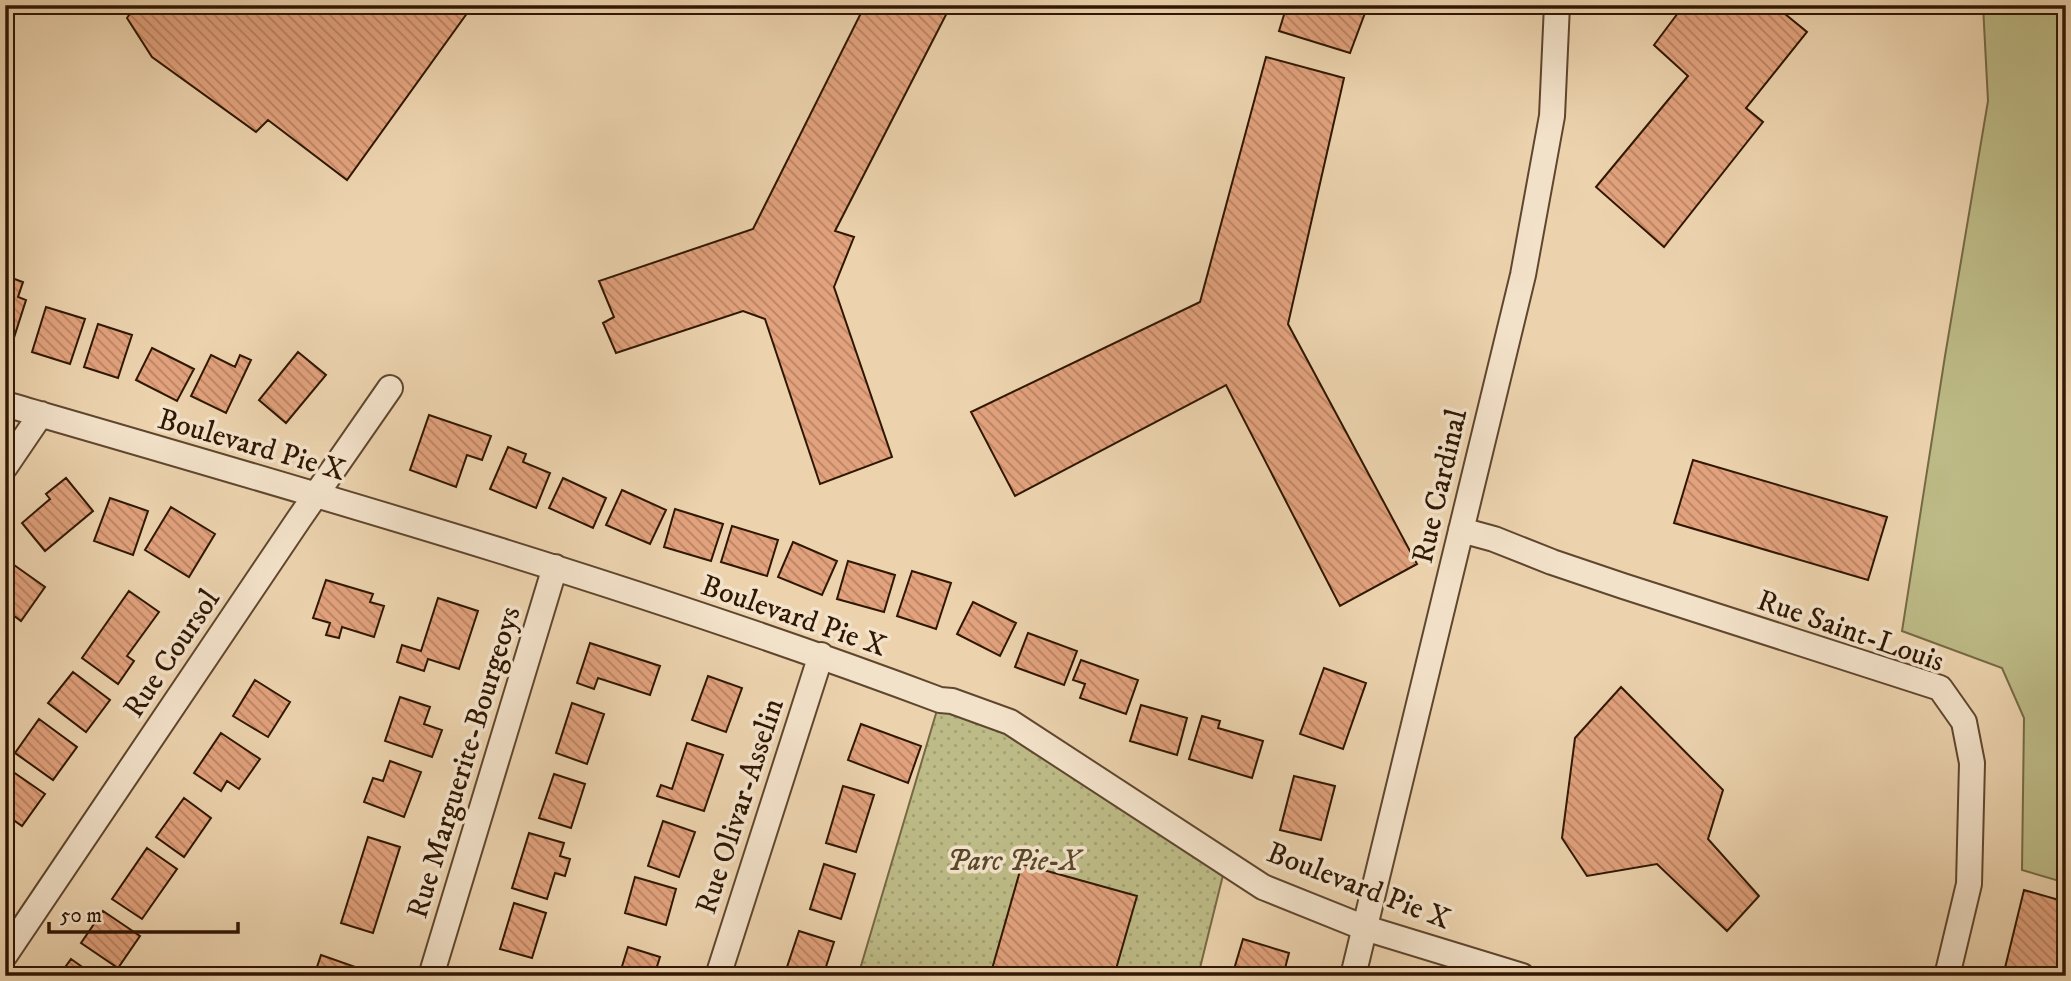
<svg xmlns="http://www.w3.org/2000/svg" width="2071" height="981" font-family="'IM FELL DW Pica',serif">
<style>
.grass{fill:#bdbb87;stroke:#766945;stroke-width:2}
.park{fill:url(#park-dots);stroke:#766945;stroke-width:2}
.building{fill:url(#building-back-hatch);stroke:#301703;stroke-width:2}
.lines{fill:none;stroke-linecap:round;stroke-linejoin:round}
.minor-casing{stroke:#5f462e;stroke-width:28}
.minor{stroke:#f3e2ca;stroke-width:24}
.labels{text-anchor:middle;stroke-width:7;stroke-linejoin:round;paint-order:stroke}
.street-label{font-size:30px;fill:#301703;stroke:#f3e2ca}
.park-label{font-size:30px;font-style:italic;fill:#5a482b;stroke:#f3e2ca}
</style>
<defs>
<pattern id="park-dots" width="8" height="8" patternUnits="userSpaceOnUse" patternTransform="scale(1.75)"><rect width="8" height="8" fill="#bdbb87"/><path d="M2 2h.1M6 6h.1" fill="none" stroke="#a3a073" stroke-width="1.8" stroke-linecap="round"/></pattern>
<pattern id="building-back-hatch" width="6" height="6" patternUnits="userSpaceOnUse" patternTransform="scale(1.75)"><rect width="6" height="6" fill="#e2a27d"/><path d="M-1 5l2 2M0 0l6 6M5-1l2 2" fill="none" stroke="#b88364"/></pattern>
</defs>
<rect width="100%" height="100%" fill="#ecd3ae"/>
<filter id="stains"><feTurbulence type="fractalNoise" baseFrequency=".00286" numOctaves="4"/><feColorMatrix values="0 0 0 0 .2 0 0 0 0 .09 0 0 0 0 .02 0 0 0 .5 -.17"/></filter>
<radialGradient id="worn" r=".72"><stop offset=".6" stop-color="#630" stop-opacity="0"/><stop offset="1" stop-color="#630" stop-opacity=".3"/></radialGradient>
<path class="grass" d="M 1983,5 L 2066,5 L 2066,883 L 2022,870 L 2024,718 L 2002,668 L 1902,631 L 1945,356 L 1988,101 Z"/>
<path class="park" d="M 940,700 L 952,701 L 1226,863 L 1198,976 L 858,976 Z"/>
<path class="building" d="M 136,5 L 473,5 L 347,180 L 268,120 L 256,132 L 152,57 L 127,18 Z
M 865,5 L 951,5 L 835,231 L 854,237 L 834,287 L 892,457 L 820,484 L 765,319 L 743,311 L 616,353 L 603,323 L 614,317 L 599,281 L 753,229 Z
M 1287,5 L 1368,5 L 1350,53 L 1279,31 Z
M 1684,5 L 1774,5 L 1807,32 L 1746,108 L 1763,122 L 1664,247 L 1596,187 L 1688,76 L 1654,45 Z
M 1266,57 L 1344,78 L 1288,324 L 1417,564 L 1340,606 L 1226,385 L 1015,496 L 971,412 L 1200,302 Z
M 9,277 L 23,282 L 18,297 L 26,300 L 11,347 L 5,345 L 5,289 Z
M 46,307 L 85,319 L 70,364 L 32,352 Z
M 98,324 L 132,335 L 118,378 L 84,367 Z
M 152,348 L 194,369 L 177,401 L 136,380 Z
M 298,352 L 326,375 L 286,423 L 259,400 Z
M 211,355 L 235,367 L 240,355 L 251,360 L 226,413 L 191,396 Z
M 429,415 L 491,436 L 482,460 L 467,455 L 456,487 L 410,470 Z
M 508,447 L 526,454 L 523,462 L 550,473 L 536,508 L 490,489 Z
M 1693,460 L 1887,517 L 1868,580 L 1674,523 Z
M 66,478 L 93,511 L 45,551 L 22,523 L 50,499 L 46,494 Z
M 563,478 L 606,498 L 593,528 L 549,508 Z
M 622,490 L 666,510 L 650,544 L 606,525 Z
M 110,498 L 148,511 L 133,555 L 94,541 Z
M 171,507 L 215,534 L 189,577 L 145,550 Z
M 675,509 L 723,524 L 711,561 L 664,547 Z
M 732,526 L 778,540 L 767,576 L 721,562 Z
M 793,542 L 837,561 L 822,595 L 778,577 Z
M 7,560 L 45,587 L 21,621 L 5,609 L 5,563 Z
M 848,561 L 895,575 L 884,612 L 837,599 Z
M 912,571 L 951,583 L 936,629 L 897,616 Z
M 326,580 L 373,594 L 370,602 L 384,606 L 374,637 L 342,627 L 339,638 L 326,635 L 330,623 L 313,618 Z
M 129,591 L 159,612 L 127,656 L 134,661 L 118,684 L 82,658 Z
M 438,598 L 478,611 L 459,669 L 428,659 L 424,671 L 397,662 L 402,645 L 421,651 Z
M 973,602 L 1016,623 L 1000,656 L 957,634 Z
M 1028,633 L 1077,651 L 1064,685 L 1015,667 Z
M 590,643 L 660,666 L 650,695 L 598,678 L 594,689 L 577,683 Z
M 1081,660 L 1138,680 L 1126,714 L 1080,698 L 1085,684 L 1073,680 Z
M 1324,668 L 1366,683 L 1343,749 L 1300,734 Z
M 73,672 L 110,700 L 86,732 L 48,703 Z
M 708,676 L 742,688 L 726,732 L 692,720 Z
M 255,680 L 290,702 L 268,737 L 233,716 Z
M 1621,687 L 1723,790 L 1708,839 L 1759,896 L 1727,931 L 1657,864 L 1587,876 L 1562,838 L 1575,738 Z
M 400,697 L 430,707 L 424,724 L 442,730 L 432,757 L 385,741 Z
M 572,703 L 604,714 L 587,764 L 556,753 Z
M 1141,705 L 1187,718 L 1177,755 L 1130,741 Z
M 1202,716 L 1220,721 L 1218,728 L 1263,741 L 1252,778 L 1189,759 Z
M 39,719 L 77,747 L 53,780 L 15,753 Z
M 861,724 L 921,746 L 908,783 L 848,760 Z
M 221,733 L 260,759 L 239,789 L 227,781 L 221,791 L 194,773 Z
M 687,743 L 723,755 L 704,811 L 657,796 L 661,785 L 672,789 Z
M 390,761 L 421,772 L 404,817 L 364,802 L 373,778 L 383,781 Z
M 6,767 L 45,794 L 22,826 L 5,814 Z
M 554,774 L 585,784 L 571,828 L 539,818 Z
M 1294,776 L 1335,786 L 1321,840 L 1280,830 Z
M 843,786 L 874,795 L 856,852 L 826,843 Z
M 184,798 L 211,818 L 184,857 L 156,837 Z
M 663,821 L 695,832 L 679,877 L 648,866 Z
M 529,833 L 564,843 L 560,856 L 570,859 L 565,876 L 555,873 L 547,899 L 512,888 Z
M 368,837 L 400,847 L 373,933 L 341,923 Z
M 147,848 L 177,869 L 142,919 L 112,899 Z
M 824,864 L 855,874 L 841,919 L 810,909 Z
M 1022,864 L 1137,896 L 1114,976 L 990,976 Z
M 635,877 L 676,889 L 666,925 L 625,913 Z
M 2024,890 L 2066,902 L 2066,976 L 2003,976 Z
M 514,903 L 546,913 L 532,958 L 500,949 Z
M 103,911 L 140,936 L 118,968 L 81,943 Z
M 799,931 L 834,942 L 823,976 L 784,976 Z
M 1243,939 L 1289,953 L 1283,976 L 1232,976 Z
M 628,947 L 660,957 L 654,976 L 619,976 Z
M 321,955 L 364,970 L 362,976 L 314,976 Z
M 71,959 L 95,976 L 59,976 Z"/>
<g class="lines">
<g class="minor-casing">
<path id="minor" d="M 5,404 C 319,495 634,585 940,700 L 952,701 L 1010,722 L 1263,887 L 1365,928 L 1522,976
M 5,467 L 41,414
M 1461,530 L 1494,539 L 1552,562 L 1623,586 L 1940,688 L 1964,722 L 1972,763 L 1969,884 L 1947,976
M 5,955 L 299,519 L 390,388
M 431,976 L 555,567
M 718,976 L 821,655
M 1353,976 L 1523,275 L 1552,116 L 1557,5"/>
</g>
<use href="#minor" class="minor"/>
</g>
<g class="labels">
<g class="street-label">
<text transform="translate(252 444) rotate(16)" y="10">Boulevard Pie X</text>
<text transform="translate(1439 486) rotate(-77)" y="10">Rue Cardinal</text>
<text transform="translate(794 615) rotate(19)" y="10">Boulevard Pie X</text>
<text transform="translate(1851 630) rotate(19)" y="10">Rue Saint-Louis</text>
<text transform="translate(171 653) rotate(-56)" y="10">Rue Coursol</text>
<text transform="translate(463 762) rotate(-73)" y="10">Rue Marguerite-Bourgeoys</text>
<text transform="translate(739 806) rotate(-72)" y="10">Rue Olivar-Asselin</text>
<text transform="translate(1359 885) rotate(21)" y="10">Boulevard Pie X</text>
</g>
<g class="park-label">
<text x="1013" y="870">Parc Pie-X</text>
</g>
</g>
<rect width="2071" height="981" fill="none" stroke="#ecd3ae" stroke-width="28"/>
<rect x="7" y="7" width="2057" height="967" fill="none" stroke="#301703" stroke-width="3.5"/>
<rect x="14" y="14" width="2043" height="953" fill="none" stroke="#301703" stroke-width="2"/>
<path d="M49 922v10h189v-10" fill="none" stroke="#301703" stroke-width="3.5"/>
<text x="60" y="922" font-size="21" fill="#301703" stroke="#f3e2ca" stroke-width="5" paint-order="stroke">50 m</text>
<rect width="100%" height="100%" filter="url(#stains)"/>
<rect width="100%" height="100%" fill="url(#worn)"/>
</svg>
